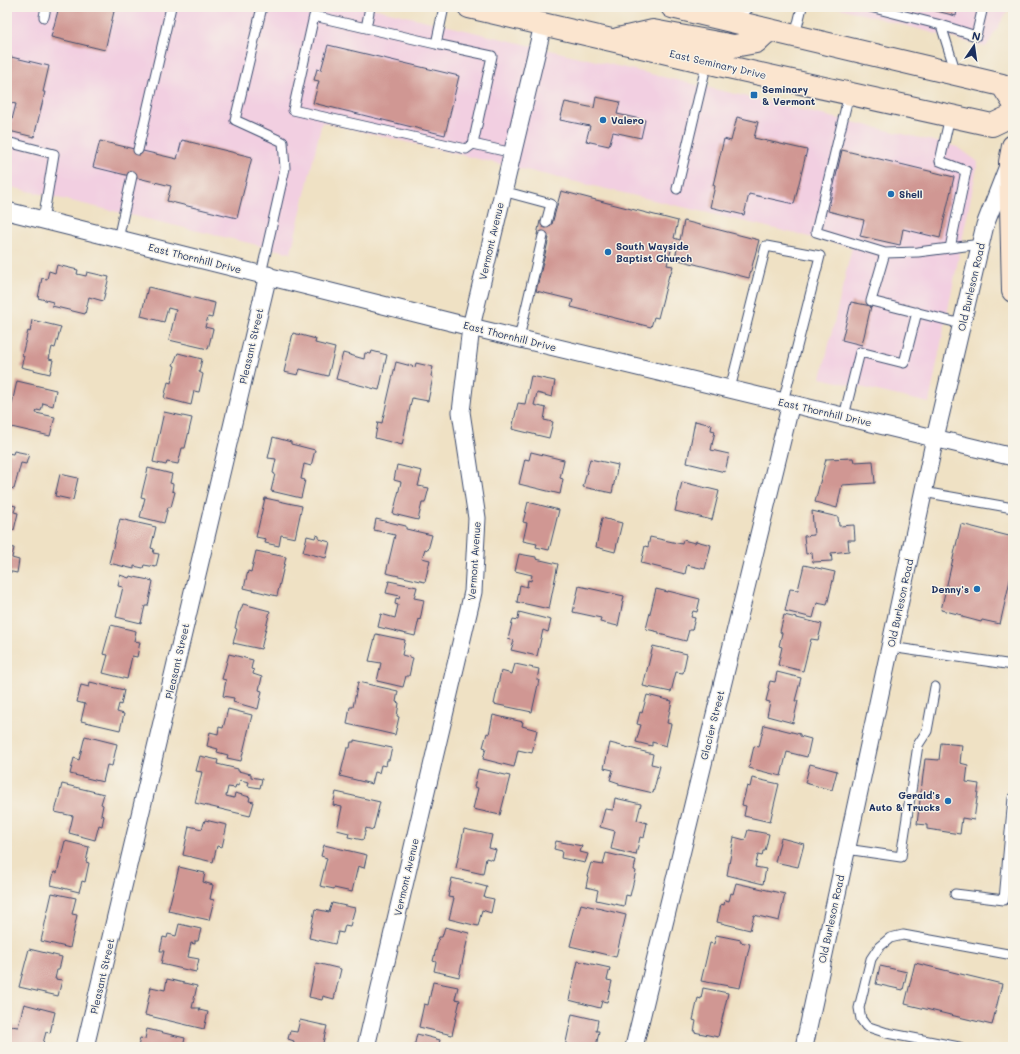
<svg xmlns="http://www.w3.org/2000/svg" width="1020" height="1054" font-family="Mali,sans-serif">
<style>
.built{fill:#f2cfe1}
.building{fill:#d09793}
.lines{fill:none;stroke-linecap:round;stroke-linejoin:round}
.service-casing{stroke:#3b4a6d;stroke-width:11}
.minor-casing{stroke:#3b4a6d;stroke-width:19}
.secondary-casing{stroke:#3b4a6d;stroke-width:24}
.service{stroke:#fff;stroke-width:9}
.minor{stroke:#fff;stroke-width:17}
.secondary{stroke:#fbe5cf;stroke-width:22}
.poi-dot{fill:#1f6fb2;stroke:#f7f3e8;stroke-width:1.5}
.labels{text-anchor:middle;stroke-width:3;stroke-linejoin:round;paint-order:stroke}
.street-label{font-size:10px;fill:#1b2f5e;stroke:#f7f3e8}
.poi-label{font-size:10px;font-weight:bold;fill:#1b2f5e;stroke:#f7f3e8;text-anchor:start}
</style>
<rect width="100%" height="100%" fill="#f7f3e8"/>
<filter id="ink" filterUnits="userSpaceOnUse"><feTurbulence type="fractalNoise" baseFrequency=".025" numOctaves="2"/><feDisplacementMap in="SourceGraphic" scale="8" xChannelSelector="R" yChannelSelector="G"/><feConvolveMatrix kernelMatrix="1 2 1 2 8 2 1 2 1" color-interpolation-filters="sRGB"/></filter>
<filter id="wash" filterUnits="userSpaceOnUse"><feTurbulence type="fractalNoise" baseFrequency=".012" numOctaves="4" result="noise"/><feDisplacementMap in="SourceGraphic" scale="16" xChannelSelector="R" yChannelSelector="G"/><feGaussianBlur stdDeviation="0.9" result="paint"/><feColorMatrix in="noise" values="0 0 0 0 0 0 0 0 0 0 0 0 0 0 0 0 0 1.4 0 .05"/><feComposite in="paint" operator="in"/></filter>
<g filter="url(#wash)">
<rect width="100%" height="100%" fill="#efe1c4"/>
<path class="built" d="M 7,7 L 368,7 L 958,147 L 978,162 L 929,403 L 821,378 L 852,247 L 322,122 L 291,253 L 7,186 Z
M 836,7 L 1010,7 L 986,47 Z"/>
<g id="blocks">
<path class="building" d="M 59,7 L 115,7 L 105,50 L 51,37 Z
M 921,7 L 947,7 L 957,10 L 956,16 Z
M 328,45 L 459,76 L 445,135 L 313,103 L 319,81 L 314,80 L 317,69 L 321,70 Z
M 7,56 L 49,66 L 43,92 L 45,92 L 34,137 L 9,131 L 16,104 L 7,102 Z
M 596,97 L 620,102 L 617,114 L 645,120 L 641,138 L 613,132 L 609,146 L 586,141 L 590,126 L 560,120 L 565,102 L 594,108 Z
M 737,117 L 758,122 L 754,138 L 807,150 L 794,204 L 749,194 L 744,215 L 710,207 L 715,186 L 713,185 L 724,139 L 731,141 Z
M 182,140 L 252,157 L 237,218 L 167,201 L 171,186 L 93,167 L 100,141 L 177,159 Z
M 842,150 L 954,177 L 940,238 L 903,229 L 900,245 L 860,236 L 864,220 L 828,211 Z
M 561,191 L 678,221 L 674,238 L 680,240 L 684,221 L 759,240 L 749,278 L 675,259 L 678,244 L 673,243 L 667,265 L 673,266 L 670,276 L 669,275 L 658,318 L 654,317 L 651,327 L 571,307 L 573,300 L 536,291 L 549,238 L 537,235 L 540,221 L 552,224 Z
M 57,265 L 78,270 L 77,274 L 86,276 L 87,272 L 109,277 L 103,301 L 89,297 L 85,314 L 52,306 L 53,302 L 38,298 L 42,278 L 47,279 L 49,271 L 55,273 Z
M 148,287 L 215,303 L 212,318 L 208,317 L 205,327 L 213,329 L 208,349 L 169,340 L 176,310 L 168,308 L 164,322 L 141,316 Z
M 851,302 L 871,306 L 862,345 L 842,340 Z
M 32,320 L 61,327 L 55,348 L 52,347 L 49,359 L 53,360 L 50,374 L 21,367 L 24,356 L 22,355 L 28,331 L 30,332 Z
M 293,333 L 316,339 L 315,343 L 335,348 L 328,376 L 300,369 L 298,375 L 284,372 Z
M 372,351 L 387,355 L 379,390 L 336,379 L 343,353 L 364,359 L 365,353 L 371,354 Z
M 178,353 L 202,359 L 199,372 L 203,374 L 199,392 L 194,391 L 191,405 L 164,398 L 168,382 L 171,383 L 175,366 L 173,365 Z
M 396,362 L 415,367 L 416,363 L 433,367 L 431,376 L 433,377 L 428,401 L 412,398 L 402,445 L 375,438 L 378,422 L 382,423 Z
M 531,376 L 555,381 L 552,397 L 537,393 L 534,405 L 546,408 L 544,420 L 553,422 L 549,438 L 512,429 L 518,403 L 525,404 Z
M 17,381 L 56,390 L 53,406 L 43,403 L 41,411 L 37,410 L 36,413 L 55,417 L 50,436 L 7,426 Z
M 164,412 L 192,418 L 185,448 L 182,448 L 178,464 L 167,462 L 166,465 L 153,462 Z
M 695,421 L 712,425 L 711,430 L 715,431 L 711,450 L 729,454 L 725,472 L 687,463 Z
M 273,437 L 291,442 L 291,444 L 315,450 L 311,466 L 304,464 L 301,479 L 305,480 L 301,498 L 271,491 L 275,474 L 273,473 L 276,459 L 268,458 Z
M 14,451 L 29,454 L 26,464 L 21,463 L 14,489 L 7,487 L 7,453 L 13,454 Z
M 531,452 L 564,460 L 560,478 L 563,479 L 560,494 L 519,484 L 525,459 L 529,460 Z
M 853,458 L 854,462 L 873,461 L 875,483 L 842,485 L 837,508 L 815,502 L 826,459 Z
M 590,459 L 618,465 L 612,493 L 583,487 Z
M 397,465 L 422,471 L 418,486 L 429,488 L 425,503 L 422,503 L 418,520 L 393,514 L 401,482 L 394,480 Z
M 148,468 L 172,474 L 170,483 L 173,484 L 172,491 L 175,492 L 171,507 L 168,507 L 164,523 L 140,517 L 145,498 L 141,497 Z
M 60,474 L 78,478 L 73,500 L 55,496 Z
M 682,482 L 719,491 L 712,520 L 675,511 Z
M 265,498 L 302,506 L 295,538 L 281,535 L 279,546 L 265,543 L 266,539 L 256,537 Z
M 528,502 L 559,510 L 549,550 L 536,547 L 537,544 L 523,541 L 527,523 L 523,522 Z
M 7,504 L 16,506 L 14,512 L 18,513 L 14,530 L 7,528 Z
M 812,511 L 838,517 L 839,526 L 854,525 L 855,540 L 848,540 L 849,551 L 831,553 L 832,561 L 813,562 L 812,553 L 806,554 L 804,536 L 814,535 Z
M 602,518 L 622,523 L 615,552 L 596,547 Z
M 120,519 L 156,527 L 151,548 L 154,549 L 153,553 L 159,554 L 156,567 L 144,565 L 143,568 L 134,566 L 134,569 L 109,563 Z
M 376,519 L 406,526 L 406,529 L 432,535 L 428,550 L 425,549 L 422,558 L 430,560 L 425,582 L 386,573 L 395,535 L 374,530 Z
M 961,524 L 1013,537 L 1013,567 L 1000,624 L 982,620 L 981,622 L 962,617 L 962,615 L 941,610 Z
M 316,535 L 319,536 L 319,539 L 330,542 L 326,558 L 303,552 L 307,536 L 315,538 Z
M 650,537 L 682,544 L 683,540 L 695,543 L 696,541 L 711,545 L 705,569 L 687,565 L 685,574 L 641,563 L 645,546 L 648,547 Z
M 7,547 L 14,548 L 12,558 L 19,560 L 17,573 L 7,571 Z
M 256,551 L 286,557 L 277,596 L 244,588 L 248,571 L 251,572 Z
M 519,554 L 536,557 L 536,559 L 558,564 L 549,609 L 517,602 L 520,585 L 527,587 L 528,580 L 531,581 L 532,575 L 515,571 Z
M 804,565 L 835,572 L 827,605 L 817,603 L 813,618 L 785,611 L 790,589 L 798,590 Z
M 120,575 L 129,578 L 130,576 L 153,581 L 148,606 L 145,606 L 141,623 L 116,617 L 123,587 L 118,586 Z
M 389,581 L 417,587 L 414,598 L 424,600 L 420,620 L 419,619 L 415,636 L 378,627 L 381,614 L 395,618 L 398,605 L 395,604 L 396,598 L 399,599 L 400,596 L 386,593 Z
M 579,586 L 624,596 L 618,626 L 600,622 L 601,618 L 573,612 Z
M 656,589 L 668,592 L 668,591 L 700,599 L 697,612 L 693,611 L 691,617 L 695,618 L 692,630 L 689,630 L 686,641 L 659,634 L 659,632 L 646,629 Z
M 243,604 L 270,611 L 261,649 L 233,643 L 237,629 L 235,628 L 239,612 L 240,612 Z
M 519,612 L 551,620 L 548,632 L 543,630 L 537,656 L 511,650 L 514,641 L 508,639 L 513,619 L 518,620 Z
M 784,615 L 822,624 L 818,640 L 811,639 L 803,671 L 778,665 L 782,647 L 779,646 L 782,633 L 780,632 Z
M 111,625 L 136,631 L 134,641 L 140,642 L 137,657 L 132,656 L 127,679 L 103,673 L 108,655 L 103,654 Z
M 376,634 L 405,640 L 402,655 L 413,658 L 409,676 L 406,676 L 403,687 L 377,681 L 381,663 L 369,661 Z
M 653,646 L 687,654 L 683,673 L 676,672 L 671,692 L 643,686 Z
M 229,654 L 253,660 L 251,669 L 254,670 L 253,674 L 262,677 L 259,690 L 262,691 L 258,709 L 233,702 L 234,698 L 223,696 L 226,680 L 222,679 Z
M 515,664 L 539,669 L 537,680 L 539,680 L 532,712 L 494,704 L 501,671 L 512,674 Z
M 777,672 L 801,678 L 795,701 L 798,701 L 793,723 L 767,716 L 770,702 L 766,701 L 769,689 L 768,688 L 770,681 L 775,682 Z
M 90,682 L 124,690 L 121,705 L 119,704 L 117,712 L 124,714 L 120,730 L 81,721 L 85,704 L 77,702 L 81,685 L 89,687 Z
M 358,682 L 398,691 L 396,702 L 399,703 L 397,716 L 399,717 L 395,735 L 347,724 L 350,707 L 353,707 Z
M 647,695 L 672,701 L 667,723 L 671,724 L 666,746 L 652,742 L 652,746 L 636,742 L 641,725 L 637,724 L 640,712 L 642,713 Z
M 228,709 L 252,715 L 241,761 L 227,758 L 228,755 L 217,752 L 218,749 L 207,746 L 210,732 L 218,734 L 219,727 L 223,728 Z
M 493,715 L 523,722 L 522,726 L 537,730 L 532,753 L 518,750 L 514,767 L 483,759 L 486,748 L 483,747 L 487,733 L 489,734 Z
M 764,725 L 800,734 L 800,736 L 811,739 L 807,757 L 787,752 L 781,776 L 749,768 L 754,746 L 759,747 Z
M 85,736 L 117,744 L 112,766 L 107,765 L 103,782 L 70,774 L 74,758 L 79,760 Z
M 354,740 L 392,748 L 389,760 L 387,760 L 386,766 L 381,765 L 379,773 L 375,772 L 372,784 L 340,776 L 347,748 L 350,748 L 351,742 L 354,742 Z
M 610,743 L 653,754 L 651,764 L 660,766 L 653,793 L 619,785 L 619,783 L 610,780 L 613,770 L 604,768 Z
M 941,743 L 962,745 L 960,763 L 968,765 L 966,782 L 979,784 L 974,820 L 962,818 L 960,834 L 927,829 L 927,825 L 917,824 L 925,759 L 939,760 Z
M 200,756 L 218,760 L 217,764 L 238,769 L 238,771 L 251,774 L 251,777 L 262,779 L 260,788 L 248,786 L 249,782 L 240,780 L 238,786 L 236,785 L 235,788 L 228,787 L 226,796 L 234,798 L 235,793 L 250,797 L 249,801 L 254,802 L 250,816 L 195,803 L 202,772 L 196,771 Z
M 810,764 L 837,771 L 832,790 L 805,783 Z
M 478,769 L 510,776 L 500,815 L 473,809 L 478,788 L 474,787 Z
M 752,778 L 779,784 L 770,822 L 744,816 L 746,806 L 742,805 L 747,786 L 750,787 Z
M 62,784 L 104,794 L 101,804 L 103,805 L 101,815 L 104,816 L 102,826 L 99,825 L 95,840 L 69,833 L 73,816 L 55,812 Z
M 336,792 L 380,802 L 373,830 L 366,828 L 363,840 L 348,837 L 349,833 L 337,830 L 342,807 L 333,805 Z
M 615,798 L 641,804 L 637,820 L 647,823 L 644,838 L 640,837 L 636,855 L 611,849 L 615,831 L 600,827 L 605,809 L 613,810 Z
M 205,820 L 227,825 L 222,847 L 217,846 L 213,862 L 183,855 L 189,826 L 202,829 Z
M 464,829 L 492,835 L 489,848 L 496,850 L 493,860 L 486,858 L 483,874 L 456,868 Z
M 748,830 L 769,834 L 765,851 L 763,851 L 762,856 L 758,855 L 755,867 L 766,869 L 763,884 L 727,875 L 734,837 L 745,840 Z
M 781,838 L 804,844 L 798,867 L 775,862 Z
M 65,841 L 89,847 L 86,862 L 89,863 L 85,882 L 82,881 L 79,892 L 51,885 L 54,872 L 57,873 Z
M 556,841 L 582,846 L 580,852 L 588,854 L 585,863 L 561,858 L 562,851 L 554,849 Z
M 324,845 L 367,855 L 364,868 L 358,866 L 352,892 L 334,888 L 334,889 L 320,886 L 327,858 L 321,856 Z
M 606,853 L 636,860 L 634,870 L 636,871 L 630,896 L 626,895 L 624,906 L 596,900 L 598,890 L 586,887 L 588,877 L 587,876 L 591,863 L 603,865 Z
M 179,867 L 205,873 L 203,882 L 213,885 L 210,899 L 214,900 L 209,920 L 168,911 Z
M 452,878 L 487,887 L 484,897 L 494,899 L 491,913 L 482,910 L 478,926 L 449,919 L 454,898 L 448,897 Z
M 736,883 L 785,894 L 779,921 L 754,915 L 750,930 L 717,922 L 721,904 L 724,905 L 725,900 L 729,901 L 731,893 L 733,894 Z
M 52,893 L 76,898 L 72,914 L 77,915 L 70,948 L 41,941 Z
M 332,903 L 355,908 L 350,926 L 345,925 L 343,933 L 338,932 L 335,944 L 309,938 L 315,909 L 329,912 Z
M 581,904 L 626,915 L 616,957 L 570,946 Z
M 179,924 L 201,929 L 198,941 L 195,941 L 195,944 L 191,943 L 188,957 L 199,959 L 196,972 L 161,964 L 164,951 L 160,951 L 163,937 L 167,938 L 168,934 L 176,936 Z
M 445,927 L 469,933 L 459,977 L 434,971 L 436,962 L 433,961 L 439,937 L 442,937 Z
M 716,935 L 741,940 L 740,942 L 750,944 L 740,988 L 701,981 L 710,943 L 714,944 Z
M 29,949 L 62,957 L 59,970 L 57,970 L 55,979 L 62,980 L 58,996 L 19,987 Z
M 578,961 L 610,968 L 607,980 L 612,981 L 607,1002 L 602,1001 L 600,1008 L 569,1000 Z
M 316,963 L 341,969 L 334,999 L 323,996 L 322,1000 L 309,997 Z
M 915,963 L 1002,984 L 992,1025 L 905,1004 Z
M 880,966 L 907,972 L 903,990 L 876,984 Z
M 167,979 L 197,986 L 192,1008 L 200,1008 L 199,1010 L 208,1012 L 204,1029 L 145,1015 L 151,987 L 165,990 Z
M 433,982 L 458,987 L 455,999 L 460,1000 L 452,1035 L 419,1027 L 424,1004 L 428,1005 Z
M 703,988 L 728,993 L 718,1037 L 694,1032 L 696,1021 L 693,1020 L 698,998 L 701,999 Z
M 24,1004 L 55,1012 L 50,1033 L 46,1032 L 42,1047 L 29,1047 L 7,1042 L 11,1026 L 18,1027 Z
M 572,1014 L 598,1020 L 596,1031 L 599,1031 L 596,1047 L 565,1047 Z
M 300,1020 L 327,1026 L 322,1047 L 293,1047 L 294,1041 L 288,1039 L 290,1031 L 297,1032 Z
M 147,1029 L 185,1038 L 183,1047 L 138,1047 L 140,1038 L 145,1039 Z
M 417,1034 L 440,1040 L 438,1047 L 414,1047 Z
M 689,1043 L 704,1046 L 704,1047 L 688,1047 Z"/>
</g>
</g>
<g filter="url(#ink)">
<use href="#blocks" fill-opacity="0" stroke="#3b4a6d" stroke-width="1"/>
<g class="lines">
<g class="service-casing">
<path id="service" d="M 370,7 L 366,28 L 314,16 L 293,110 L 466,149 L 473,144 L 492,56 L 436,44 L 444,7
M 870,7 L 941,25 L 976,36 L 983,7
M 44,17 L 46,7
M 734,20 L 750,7
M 941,25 L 956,73
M 366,28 L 436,44
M 795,36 L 802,7
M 849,94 L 816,232 L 885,253
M 950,116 L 940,161 L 966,171 L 950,248
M 7,142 L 54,154 L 43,220
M 473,144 L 513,153
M 138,150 L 171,7
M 677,189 L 707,62
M 503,191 L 551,204 L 546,223
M 118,239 L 132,176
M 261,274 L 285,168 L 283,142 L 235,120 L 262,7
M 962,324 L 871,301 L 885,253 L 918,252 L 981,244
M 519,338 L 543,236
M 730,389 L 766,246 L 820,256 L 783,402
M 844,416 L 860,352 L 904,363 L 917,312
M 923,492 L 1013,508
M 890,647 L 1013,665
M 846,849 L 901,857 L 918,745 L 927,731 L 935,687
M 955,894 L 1004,900 L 1013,798
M 959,1047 L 887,1033 L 866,1026 L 861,1019 L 859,1008 L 871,959 L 879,947 L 890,938 L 903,935 L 1013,955"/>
</g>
<g class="minor-casing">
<path id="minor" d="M 7,211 L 471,327 L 1013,457
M 85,1047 L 268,275
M 366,1047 L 473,592 L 477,518 L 461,412 L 471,327 L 543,25
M 634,1047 L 791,403
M 804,1047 L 935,438 L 985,225 L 1008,166"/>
</g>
<g class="secondary-casing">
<path id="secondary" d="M 469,7 L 719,65 L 992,125 L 1013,115
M 672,7 L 1002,85 L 1013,102
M 618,39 L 653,31 L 734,46 L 756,42 L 769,30
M 1013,146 L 1010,162 L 1013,291"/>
</g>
<use href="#service" class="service"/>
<use href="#minor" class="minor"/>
<use href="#secondary" class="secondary"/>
</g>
</g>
<g class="poi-dot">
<rect x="750" y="91" width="8" height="8" rx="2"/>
<circle cx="603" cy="120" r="4"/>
<circle cx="891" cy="194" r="4"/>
<circle cx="608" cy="252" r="4"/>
<circle cx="977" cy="589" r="4"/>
<circle cx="948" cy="801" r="4"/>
</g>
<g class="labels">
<g class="street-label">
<text transform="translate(718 64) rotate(13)" y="4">East Seminary Drive</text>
<text transform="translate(491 241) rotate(-77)" y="4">Vermont Avenue</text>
<text transform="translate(195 258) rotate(14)" y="4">East Thornhill Drive</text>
<text transform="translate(971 287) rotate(-77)" y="4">Old Burleson Road</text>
<text transform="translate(510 336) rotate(14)" y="4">East Thornhill Drive</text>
<text transform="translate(251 346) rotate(-77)" y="4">Pleasant Street</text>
<text transform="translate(825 412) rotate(13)" y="4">East Thornhill Drive</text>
<text transform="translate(474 561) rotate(-86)" y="4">Vermont Avenue</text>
<text transform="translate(900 603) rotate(-78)" y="4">Old Burleson Road</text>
<text transform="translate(177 661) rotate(-77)" y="4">Pleasant Street</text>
<text transform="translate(712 725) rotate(-76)" y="4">Glacier Street</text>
<text transform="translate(406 877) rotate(-77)" y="4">Vermont Avenue</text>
<text transform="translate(831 919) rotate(-78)" y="4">Old Burleson Road</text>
<text transform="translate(102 976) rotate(-77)" y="4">Pleasant Street</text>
</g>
<g class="poi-label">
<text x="762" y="93">Seminary<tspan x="762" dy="12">&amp; Vermont</tspan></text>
<text x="611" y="124">Valero</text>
<text x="899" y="198">Shell</text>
<text x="616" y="250">South Wayside<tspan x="616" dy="12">Baptist Church</tspan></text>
<text x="969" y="593" text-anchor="end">Denny's</text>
<text x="940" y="799" text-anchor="end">Gerald's<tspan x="940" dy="12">Auto &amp; Trucks</tspan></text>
</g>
</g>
<rect width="1020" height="1054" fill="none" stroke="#f7f3e8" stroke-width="24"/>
<g transform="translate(974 46) rotate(13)" stroke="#f7f3e8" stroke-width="3" paint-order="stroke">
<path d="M0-3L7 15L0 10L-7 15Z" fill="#1b2f5e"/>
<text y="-6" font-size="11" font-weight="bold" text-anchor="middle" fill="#1b2f5e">N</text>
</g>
</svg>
